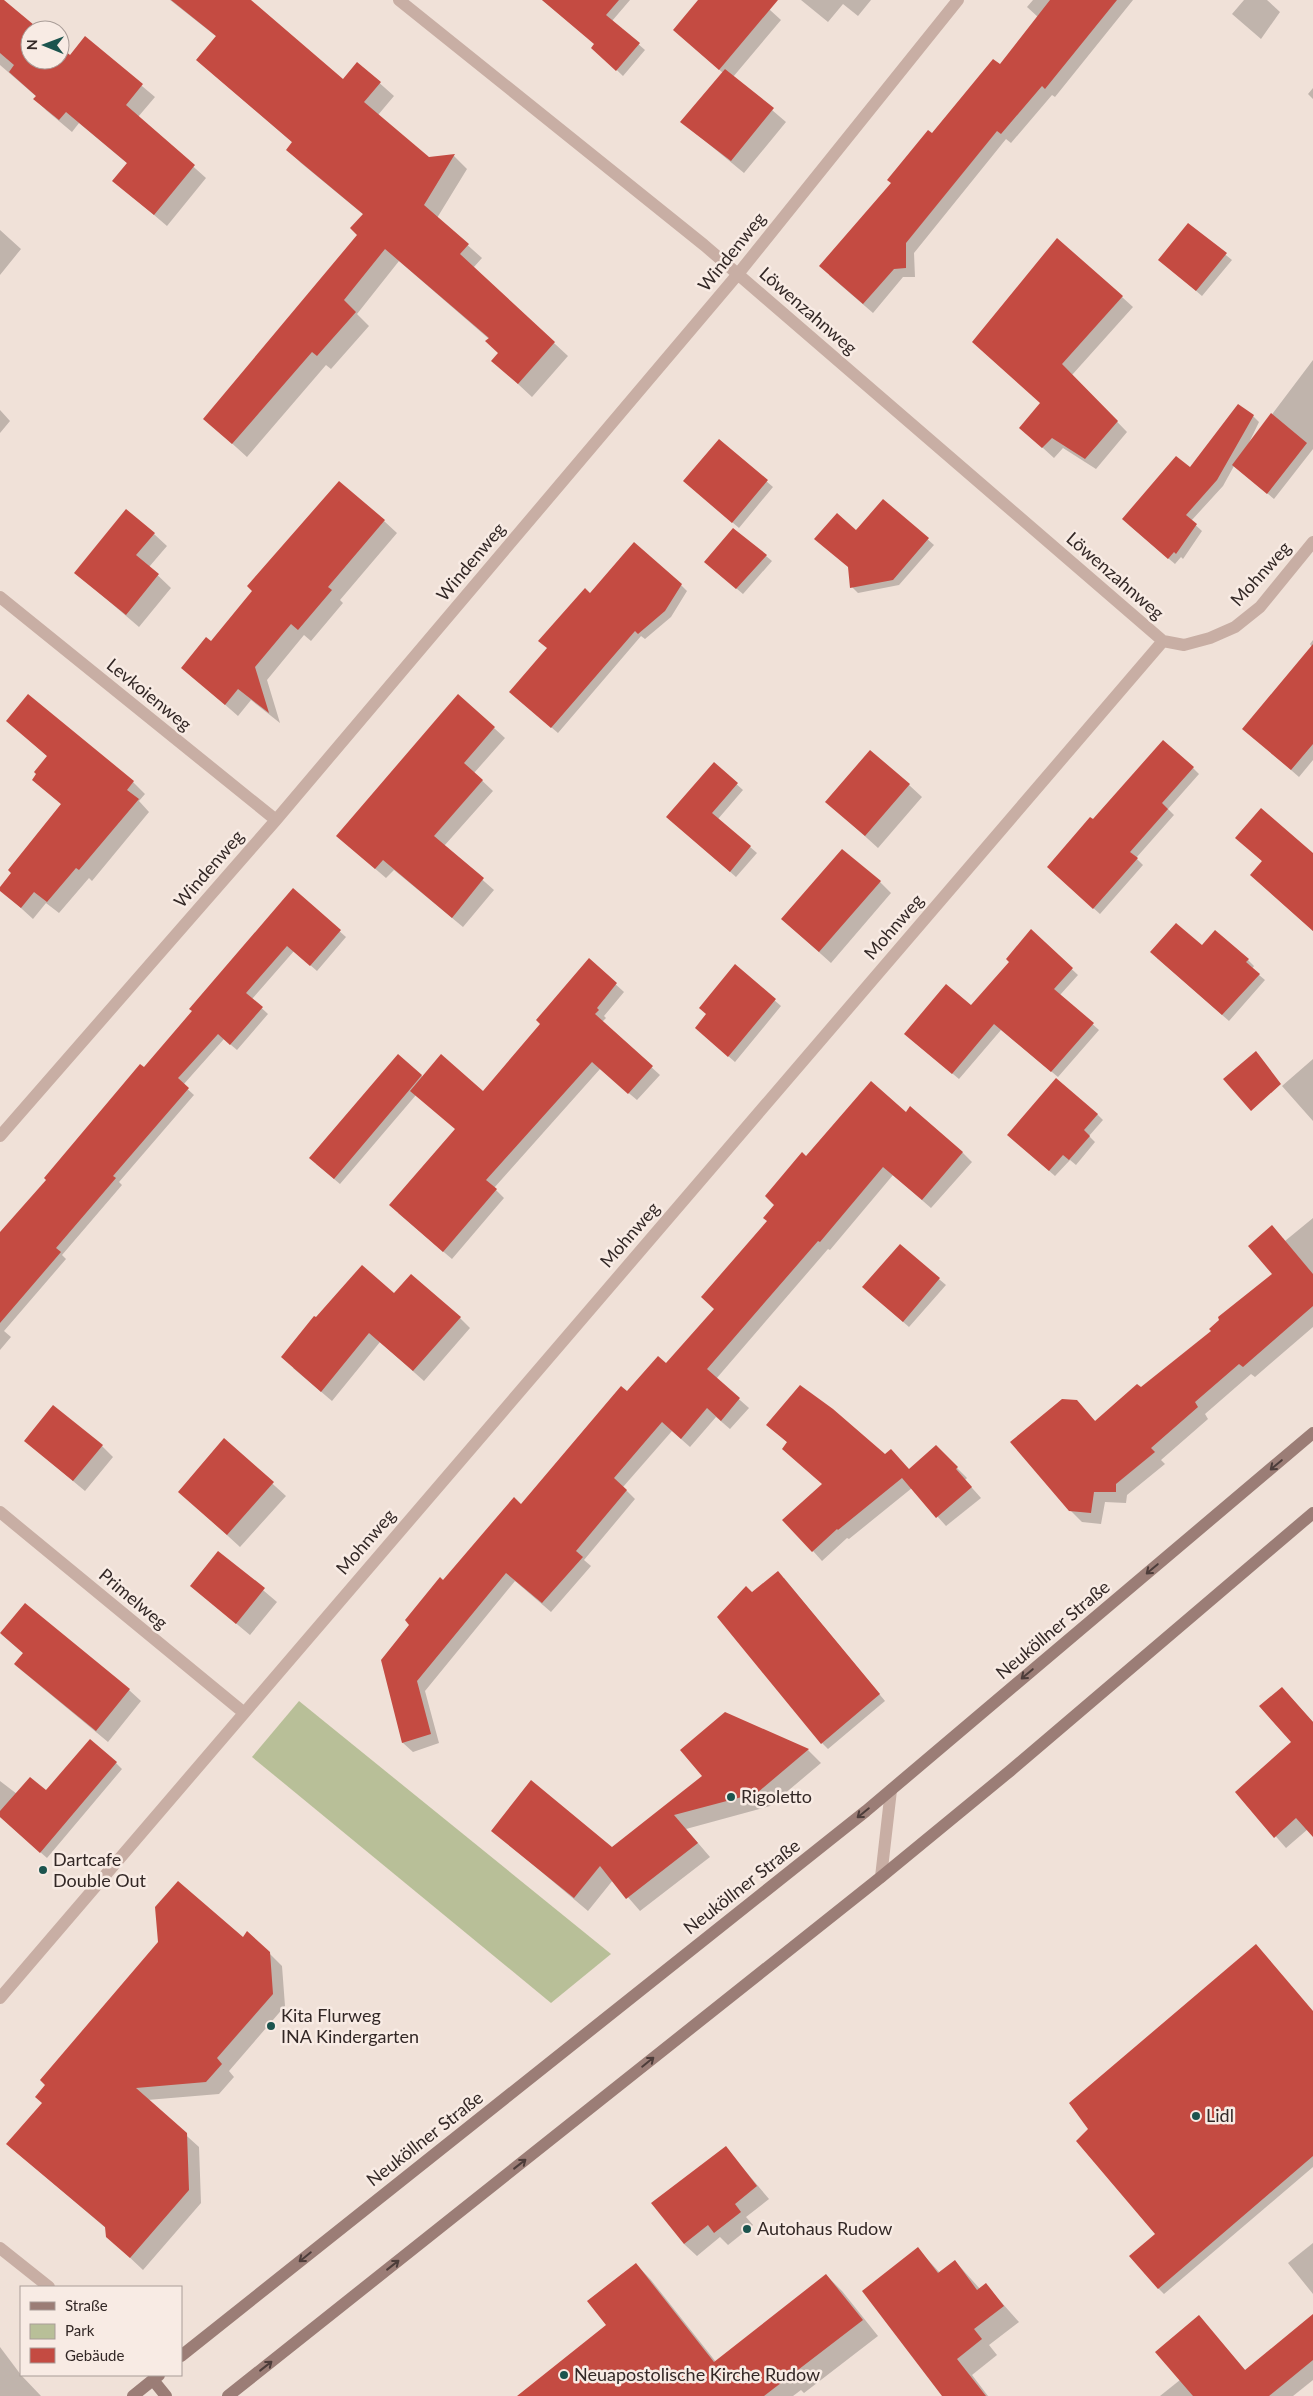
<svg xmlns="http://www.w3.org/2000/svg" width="1313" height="2396" font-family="Lato,sans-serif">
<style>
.green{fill:#b8bf98}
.shadow{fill:#0003}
.building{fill:#c44b42}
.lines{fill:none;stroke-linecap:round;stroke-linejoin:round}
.service{stroke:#c8aea4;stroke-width:12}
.minor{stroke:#c8aea4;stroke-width:12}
.secondary{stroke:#9b7d76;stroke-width:12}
.oneway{stroke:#4d3d3a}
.poi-dot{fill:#1c544e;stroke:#f8ebe4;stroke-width:2}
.labels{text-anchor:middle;stroke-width:5;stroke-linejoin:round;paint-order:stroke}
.street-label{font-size:18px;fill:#332826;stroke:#f8ebe4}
.poi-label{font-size:18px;fill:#332826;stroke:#f8ebe4;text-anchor:start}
</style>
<rect width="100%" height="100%" fill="#f0e1d8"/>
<path class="green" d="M 299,1701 L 611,1954 L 551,2003 L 252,1757 Z"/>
<path class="shadow" d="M 0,0 L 38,30 L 30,30 L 30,60 L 60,60 L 60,48 L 70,57 L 85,38 L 155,97 L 138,117 L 206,178 L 167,226 L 114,181 L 128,164 L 79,123 L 72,132 L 47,111 L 35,99 L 37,97 L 0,65 Z
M 170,0 L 249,0 L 343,81 L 357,63 L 394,96 L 378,115 L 429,159 L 454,156 L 467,169 L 437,218 L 482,258 L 473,268 L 568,356 L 532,397 L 493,361 L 499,354 L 489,339 L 399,261 L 357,314 L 369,326 L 331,369 L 326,365 L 247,457 L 205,419 L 359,235 L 364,215 L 301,163 L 288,150 L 293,143 L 197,60 L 217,37 Z
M 542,0 L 630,0 L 612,21 L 645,50 L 623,76 L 599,53 L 595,44 Z
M 699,0 L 759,0 L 781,20 L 733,77 L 786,122 L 744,173 L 682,122 L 723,73 L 675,30 Z
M 801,0 L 871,0 L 858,16 L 843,4 L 828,22 Z
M 1033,0 L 1133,0 L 1055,97 L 1052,95 L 1011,143 L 1006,139 L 914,253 L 915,277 L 903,277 L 873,313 L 829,275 L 892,183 L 932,135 L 1000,66 L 1038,17 L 1027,7 Z
M 1244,0 L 1267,0 L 1280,12 L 1261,39 L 1232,14 Z
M 1313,88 L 1313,99 L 1308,94 Z
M 1189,225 L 1232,260 L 1202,296 L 1160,260 Z
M 0,230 L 21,249 L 0,275 Z
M 1122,297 L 1133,307 L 1072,375 L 1127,432 L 1096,469 L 1063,448 L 1054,458 L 1021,428 L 1042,403 L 984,352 Z
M 1313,360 L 1313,449 L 1274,499 L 1234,466 L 1223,486 L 1191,521 L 1202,531 L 1183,559 L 1181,557 L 1175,564 L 1129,525 L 1190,469 L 1253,416 L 1259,422 L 1246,449 Z
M 0,410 L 10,421 L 0,433 Z
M 719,440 L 773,487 L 739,528 L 684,481 Z
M 883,500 L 934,545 L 899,585 L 858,593 L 852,587 L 856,532 Z
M 384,521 L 397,533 L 340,600 L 343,603 L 311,641 L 304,635 L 267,680 L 280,723 L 251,700 L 238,716 L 183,668 L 211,643 Z
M 154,534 L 167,546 L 149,567 L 171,588 L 139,627 L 76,573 Z
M 766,556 L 772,561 L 743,594 L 712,568 Z
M 681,585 L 687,591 L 671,617 L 645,639 L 641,636 L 558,733 L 517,698 L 591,594 Z
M 1313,640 L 1313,760 L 1299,777 L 1244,729 L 1312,647 L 1310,644 Z
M 7,720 L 133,782 L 145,794 L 139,801 L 149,812 L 92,881 L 89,878 L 59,913 L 46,903 L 33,919 L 0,889 L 62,805 L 34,780 L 48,757 Z
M 494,728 L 505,738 L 474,773 L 493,791 L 444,846 L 494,890 L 463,927 L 394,870 L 386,878 L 337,836 Z
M 714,764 L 743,790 L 718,819 L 757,853 L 736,877 L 674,823 Z
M 1193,768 L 1199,774 L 1168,809 L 1174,815 L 1136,858 L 1143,865 L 1100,914 L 1054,873 L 1093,821 Z
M 909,785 L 922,797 L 878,848 L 827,802 Z
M 1237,838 L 1313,855 L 1313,931 L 1251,875 L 1263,862 Z
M 880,882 L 891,893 L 831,963 L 782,919 Z
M 293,890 L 346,937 L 317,971 L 294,951 L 252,999 L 268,1014 L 237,1050 L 224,1039 L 183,1085 L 194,1095 L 119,1182 L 122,1185 L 62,1255 L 66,1259 L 4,1331 L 11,1337 L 0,1350 L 0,1235 L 144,1069 Z
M 1031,931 L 1078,975 L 1060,995 L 1099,1030 L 1058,1077 L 1001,1030 L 959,1079 L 912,1040 L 971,1007 L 1010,962 Z
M 1215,932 L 1248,960 L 1254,966 L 1252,969 L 1265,980 L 1229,1021 L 1157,958 L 1202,947 Z
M 589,960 L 624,992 L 604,1016 L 606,1018 L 602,1022 L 660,1075 L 637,1100 L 600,1069 L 494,1188 L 504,1198 L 452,1259 L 398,1213 L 460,1132 L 416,1095 L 340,1184 L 316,1164 L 398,1055 L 423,1077 L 483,1093 L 542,1024 Z
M 735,966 L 781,1006 L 735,1062 L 703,1034 L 708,1015 Z
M 1313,1059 L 1313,1121 L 1282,1086 Z
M 906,1114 L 963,1153 L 972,1162 L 931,1208 L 893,1175 L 830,1250 L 828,1249 L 716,1379 L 749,1408 L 730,1429 L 716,1417 L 690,1447 L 672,1431 L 623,1487 L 635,1499 L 584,1560 L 591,1566 L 551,1612 L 515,1581 L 425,1691 L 439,1743 L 413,1752 L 403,1743 L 382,1660 L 443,1582 L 521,1506 L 627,1393 L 667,1365 L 716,1310 L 768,1221 L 776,1205 L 806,1158 Z
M 1097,1114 L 1103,1120 L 1089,1136 L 1095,1142 L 1076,1165 L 1070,1160 L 1055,1176 L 1015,1141 Z
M 1313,1218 L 1313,1327 L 1255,1377 L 1251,1374 L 1205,1414 L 1208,1419 L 1161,1460 L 1165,1464 L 1127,1495 L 1126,1503 L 1105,1502 L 1101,1524 L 1082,1522 L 1070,1510 L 1077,1401 L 1096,1422 L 1141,1389 L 1212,1331 L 1273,1274 L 1283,1238 L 1285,1241 Z
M 900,1246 L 946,1285 L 909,1327 L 870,1293 Z
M 394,1295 L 460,1318 L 470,1328 L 424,1381 L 380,1342 L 332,1401 L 293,1368 Z
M 768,1425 L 885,1456 L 891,1450 L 909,1470 L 936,1447 L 967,1478 L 965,1480 L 981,1498 L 946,1526 L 912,1488 L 849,1539 L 847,1538 L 822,1561 L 813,1551 L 823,1484 L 788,1443 Z
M 224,1440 L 286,1496 L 240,1547 L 180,1492 Z
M 25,1441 L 102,1446 L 113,1457 L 85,1491 Z
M 218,1552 L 277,1602 L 250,1635 L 191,1586 Z
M 784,1578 L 885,1701 L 828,1749 L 822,1743 L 752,1593 Z
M 1,1634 L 129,1690 L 141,1701 L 108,1742 L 15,1665 L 24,1654 Z
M 1282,1688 L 1313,1722 L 1313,1834 L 1308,1829 L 1286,1848 L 1237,1792 L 1292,1743 Z
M 725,1713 L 808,1750 L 821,1763 L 770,1806 L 686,1829 L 710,1857 L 640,1911 L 613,1880 L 588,1911 L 493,1831 L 612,1849 L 704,1777 Z
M 116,1763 L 122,1769 L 47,1858 L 0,1817 L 0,1781 L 17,1794 L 46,1792 Z
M 243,1939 L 269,1953 L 282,1966 L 285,2006 L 229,2071 L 234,2077 L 219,2094 L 147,2100 L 199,2147 L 201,2203 L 143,2270 L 107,2236 L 107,2229 L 21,2156 Z
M 1313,2012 L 1313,2167 L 1164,2294 L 1158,2288 L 1156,2234 Z
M 726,2148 L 769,2199 L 746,2217 L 753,2225 L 728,2245 L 720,2237 L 697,2256 L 684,2244 Z
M 1313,2243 L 1313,2294 L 1288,2263 Z
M 918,2249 L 940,2273 L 955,2261 L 980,2289 L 986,2285 L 1019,2322 L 989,2345 L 997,2355 L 972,2375 L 988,2396 L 944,2396 Z
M 636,2264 L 651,2280 L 716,2362 L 826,2275 L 842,2291 L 878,2336 L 804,2393 L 801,2390 L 793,2396 L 676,2396 Z
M 1199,2317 L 1246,2371 L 1313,2334 L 1313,2380 L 1293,2396 L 1160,2396 L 1180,2380 Z
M 0,2347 L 21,2375 L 41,2396 L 0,2396 Z"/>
<path class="building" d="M 0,0 L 4,0 L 40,30 L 30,30 L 30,60 L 60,60 L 60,47 L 70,55 L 85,36 L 143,84 L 126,105 L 195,165 L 154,215 L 112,181 L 127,163 L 66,112 L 59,120 L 33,99 L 36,96 L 9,72 L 14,65 L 0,53 Z
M 171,0 L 251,0 L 343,79 L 357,62 L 381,82 L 364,102 L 429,157 L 455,154 L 424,205 L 469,244 L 460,254 L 555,342 L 518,384 L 491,361 L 498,353 L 485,341 L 489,338 L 385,249 L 344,300 L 356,312 L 317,356 L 312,352 L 232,444 L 203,419 L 357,235 L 350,228 L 363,214 L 286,150 L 292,142 L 196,60 L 216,36 Z
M 542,0 L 619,0 L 606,15 L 640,43 L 616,71 L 591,48 L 594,44 Z
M 698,0 L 778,0 L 719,70 L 673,30 Z
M 1050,0 L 1117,0 L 1045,89 L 1042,86 L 1001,134 L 997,131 L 906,243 L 906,268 L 894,269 L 863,304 L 819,266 L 891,183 L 887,180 L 928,130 L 932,133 L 993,59 L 1000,64 Z
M 725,69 L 774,108 L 731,161 L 680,122 Z
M 1188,223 L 1227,253 L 1196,291 L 1158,260 Z
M 1057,238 L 1123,296 L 1062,364 L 1118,421 L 1085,459 L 1052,438 L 1042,448 L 1019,428 L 1040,403 L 972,342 Z
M 1238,404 L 1254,415 L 1217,480 L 1186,515 L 1197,524 L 1176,554 L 1174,552 L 1168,559 L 1122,519 L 1176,456 L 1190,467 Z
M 1271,413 L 1307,443 L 1267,494 L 1232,465 Z
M 719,439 L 768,480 L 732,523 L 683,481 Z
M 339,481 L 385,520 L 328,587 L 332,590 L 298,630 L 291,624 L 255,667 L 269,713 L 238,689 L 225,705 L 181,668 L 206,637 L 211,641 L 252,591 L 247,586 Z
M 883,499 L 929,538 L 893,580 L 850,588 L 848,567 L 814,539 L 837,513 L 856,530 Z
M 126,509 L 155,533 L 136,555 L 159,574 L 126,615 L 74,573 Z
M 733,528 L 767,555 L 736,589 L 704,562 Z
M 634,542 L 682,584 L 665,611 L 638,634 L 635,631 L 551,728 L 509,692 L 547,648 L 538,641 L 585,588 L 590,593 Z
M 1313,644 L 1313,744 L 1291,770 L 1242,729 Z
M 28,694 L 134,781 L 127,790 L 139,799 L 79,870 L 76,868 L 47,902 L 34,892 L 21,908 L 0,891 L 0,887 L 11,873 L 8,870 L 61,804 L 32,780 L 36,774 L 34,772 L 47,756 L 6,721 Z
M 458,694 L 495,727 L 464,763 L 483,780 L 434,836 L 484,878 L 452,918 L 383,860 L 375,869 L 336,836 Z
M 1163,740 L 1194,767 L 1162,803 L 1168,809 L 1130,852 L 1138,858 L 1093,909 L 1047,867 L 1090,817 L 1093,819 Z
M 870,750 L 910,784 L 865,836 L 825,802 Z
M 714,762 L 738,783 L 712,813 L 751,846 L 730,872 L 666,817 Z
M 1261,808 L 1313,853 L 1313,931 L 1250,875 L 1262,861 L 1235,838 Z
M 842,849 L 881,881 L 819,952 L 781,919 Z
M 293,888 L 341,930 L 310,966 L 287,946 L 246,993 L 263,1007 L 230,1045 L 218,1034 L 178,1078 L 189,1088 L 113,1176 L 116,1178 L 56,1248 L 61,1252 L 0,1323 L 0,1232 L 46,1180 L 44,1178 L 140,1064 L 144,1067 L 192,1011 L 189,1009 Z
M 1176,923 L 1202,945 L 1215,930 L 1249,959 L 1246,962 L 1260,974 L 1222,1015 L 1150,952 Z
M 1031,929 L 1073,968 L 1054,989 L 1094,1023 L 1051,1072 L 994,1024 L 952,1074 L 904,1034 L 946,984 L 971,1005 L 1009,962 L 1006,959 Z
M 589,958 L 617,983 L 597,1008 L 599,1010 L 595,1014 L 653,1066 L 628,1094 L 592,1062 L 486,1180 L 497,1189 L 443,1252 L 389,1205 L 455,1129 L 410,1091 L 441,1054 L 483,1091 L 540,1024 L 536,1020 Z
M 735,964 L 776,999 L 728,1057 L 695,1028 L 706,1014 L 699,1008 Z
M 1256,1051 L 1281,1084 L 1251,1111 L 1223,1079 Z
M 398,1054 L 422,1075 L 334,1179 L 309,1158 Z
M 1056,1078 L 1098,1114 L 1084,1130 L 1090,1136 L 1069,1160 L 1063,1155 L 1049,1171 L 1007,1135 Z
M 871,1081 L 906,1112 L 910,1106 L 963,1152 L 922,1200 L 883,1167 L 820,1242 L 818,1241 L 707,1369 L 740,1398 L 721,1421 L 707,1408 L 681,1439 L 662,1422 L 614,1478 L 627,1490 L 576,1551 L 583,1557 L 542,1603 L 506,1573 L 417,1681 L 431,1734 L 402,1743 L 381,1660 L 409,1625 L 405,1620 L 440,1577 L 443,1580 L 514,1497 L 521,1504 L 621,1386 L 627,1391 L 658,1356 L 666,1363 L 714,1309 L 701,1297 L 767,1221 L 763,1218 L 774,1205 L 765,1196 L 802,1152 L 806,1156 Z
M 1272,1225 L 1313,1274 L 1313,1306 L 1243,1367 L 1239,1364 L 1195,1402 L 1198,1407 L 1151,1448 L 1155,1452 L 1116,1484 L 1116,1492 L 1094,1492 L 1091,1513 L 1069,1511 L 1010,1442 L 1062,1399 L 1077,1400 L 1095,1421 L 1137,1384 L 1141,1387 L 1211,1331 L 1209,1329 L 1219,1320 L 1218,1317 L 1272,1274 L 1248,1246 Z
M 900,1244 L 940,1278 L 903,1322 L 862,1287 Z
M 362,1265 L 394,1293 L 411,1274 L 461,1317 L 413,1371 L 369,1333 L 321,1392 L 281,1357 L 314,1316 L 316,1317 Z
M 800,1385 L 833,1409 L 885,1454 L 891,1449 L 909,1469 L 936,1445 L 958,1467 L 956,1469 L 972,1487 L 936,1518 L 902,1478 L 838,1530 L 837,1529 L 812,1552 L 782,1520 L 822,1484 L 782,1449 L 787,1442 L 766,1425 Z
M 53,1405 L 103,1445 L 73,1481 L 24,1441 Z
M 224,1438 L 274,1482 L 227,1535 L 178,1492 Z
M 218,1551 L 265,1588 L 236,1624 L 190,1586 Z
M 778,1571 L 880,1694 L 821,1744 L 717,1617 L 746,1586 L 752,1592 Z
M 25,1603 L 130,1689 L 96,1731 L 14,1664 L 23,1653 L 0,1633 Z
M 1282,1687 L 1313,1722 L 1313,1837 L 1296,1818 L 1274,1838 L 1235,1792 L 1291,1742 L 1259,1706 Z
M 725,1712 L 809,1749 L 757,1793 L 674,1815 L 698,1843 L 626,1899 L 600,1866 L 574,1898 L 491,1831 L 531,1780 L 612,1847 L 702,1776 L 680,1750 Z
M 90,1739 L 117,1762 L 40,1853 L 0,1817 L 0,1811 L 30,1777 L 46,1790 Z
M 178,1881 L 243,1937 L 247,1931 L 270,1952 L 273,1994 L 217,2058 L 222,2064 L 206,2082 L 136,2088 L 187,2133 L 189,2190 L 130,2258 L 106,2237 L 105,2227 L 6,2144 L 42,2103 L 35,2097 L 45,2085 L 40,2080 L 158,1942 L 155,1907 Z
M 1256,1944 L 1313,2011 L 1313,2156 L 1158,2289 L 1129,2256 L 1155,2234 L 1076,2141 L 1088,2129 L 1069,2103 Z
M 726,2146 L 757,2186 L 735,2204 L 741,2212 L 714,2233 L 708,2225 L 684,2244 L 651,2203 Z
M 918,2247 L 938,2273 L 955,2260 L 977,2290 L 986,2283 L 1004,2306 L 974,2329 L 982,2339 L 957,2359 L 986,2396 L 942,2396 L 862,2291 Z
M 636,2263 L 714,2362 L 826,2274 L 863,2320 L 764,2396 L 517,2396 L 606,2325 L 587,2301 Z
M 1313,2314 L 1313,2360 L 1269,2396 L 1193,2396 L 1155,2352 L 1199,2315 L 1245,2370 Z"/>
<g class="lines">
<path class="service" d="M 881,1877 L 891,1790"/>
<path class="minor" d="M 399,0 L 704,245 L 1163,641 L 1184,645 L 1210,638 L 1235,627 L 1260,607 L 1313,542
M 0,597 L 276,820
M 0,1136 L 276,820 L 738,274 L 958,0
M 0,1512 L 243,1712
M 0,1998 L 1163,641
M 0,2248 L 49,2287"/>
<path class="secondary" d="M 181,2356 L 866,1811 L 1313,1433
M 153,2380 L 166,2396
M 133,2396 L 159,2375
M 228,2396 L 881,1877 L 1010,1771 L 1313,1513"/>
</g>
<defs><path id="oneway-shaft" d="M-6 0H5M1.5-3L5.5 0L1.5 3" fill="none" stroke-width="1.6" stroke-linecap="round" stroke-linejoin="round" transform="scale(1.25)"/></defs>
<g class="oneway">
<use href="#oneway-shaft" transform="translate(1276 1465) rotate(140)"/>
<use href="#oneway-shaft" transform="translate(1152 1569) rotate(140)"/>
<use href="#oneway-shaft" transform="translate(1027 1674) rotate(140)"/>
<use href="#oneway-shaft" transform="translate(863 1813) rotate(141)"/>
<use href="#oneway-shaft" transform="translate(648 2062) rotate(-39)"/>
<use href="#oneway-shaft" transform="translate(520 2164) rotate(-38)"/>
<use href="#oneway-shaft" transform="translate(305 2257) rotate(141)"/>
<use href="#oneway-shaft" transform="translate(393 2265) rotate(-38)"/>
<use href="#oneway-shaft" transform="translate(266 2366) rotate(-38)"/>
</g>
<g class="poi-dot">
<circle cx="731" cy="1797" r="5"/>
<circle cx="43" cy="1870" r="5"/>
<circle cx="271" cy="2026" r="5"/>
<circle cx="1196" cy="2116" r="5"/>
<circle cx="747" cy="2229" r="5"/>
<circle cx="564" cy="2375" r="5"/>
</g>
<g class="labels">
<g class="street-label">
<text transform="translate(732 252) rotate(-51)" y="6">Windenweg</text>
<text transform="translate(808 311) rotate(41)" y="6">Löwenzahnweg</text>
<text transform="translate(471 562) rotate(-50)" y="6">Windenweg</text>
<text transform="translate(1261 574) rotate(-48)" y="6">Mohnweg</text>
<text transform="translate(1115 576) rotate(41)" y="6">Löwenzahnweg</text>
<text transform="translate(149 695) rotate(39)" y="6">Levkoienweg</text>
<text transform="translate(209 869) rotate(-49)" y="6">Windenweg</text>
<text transform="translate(894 927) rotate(-49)" y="6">Mohnweg</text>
<text transform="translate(630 1235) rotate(-49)" y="6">Mohnweg</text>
<text transform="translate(366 1542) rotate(-49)" y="6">Mohnweg</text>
<text transform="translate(133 1599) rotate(40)" y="6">Primelweg</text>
<text transform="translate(1053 1630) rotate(-40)" y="6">Neuköllner Straße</text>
<text transform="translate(742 1887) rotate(-38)" y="6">Neuköllner Straße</text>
<text transform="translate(425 2139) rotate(-38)" y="6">Neuköllner Straße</text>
</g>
<g class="poi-label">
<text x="741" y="1803">Rigoletto</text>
<text x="53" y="1866">Dartcafe<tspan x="53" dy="21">Double Out</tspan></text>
<text x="281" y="2022">Kita Flurweg<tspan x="281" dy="21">INA Kindergarten</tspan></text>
<text x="1206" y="2122">Lidl</text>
<text x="757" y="2235">Autohaus Rudow</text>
<text x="574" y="2381">Neuapostolische Kirche Rudow</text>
</g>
</g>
<rect x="20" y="2286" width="162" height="90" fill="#f8ebe4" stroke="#a99d98"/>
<rect x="30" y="2302" width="25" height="8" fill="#9b7d76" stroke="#a99d98"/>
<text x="65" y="2311" font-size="15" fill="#332826">Straße</text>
<rect x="30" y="2324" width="25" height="15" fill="#b8bf98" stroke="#a99d98"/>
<text x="65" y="2336" font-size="15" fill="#332826">Park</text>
<rect x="30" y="2348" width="25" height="15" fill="#c44b42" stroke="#a99d98"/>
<text x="65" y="2361" font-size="15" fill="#332826">Gebäude</text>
<g transform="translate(45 45) rotate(271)"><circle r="24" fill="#f8ebe4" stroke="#a99d98"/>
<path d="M0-4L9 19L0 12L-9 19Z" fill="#1c544e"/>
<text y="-8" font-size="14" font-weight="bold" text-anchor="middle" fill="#332826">N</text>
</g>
</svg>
